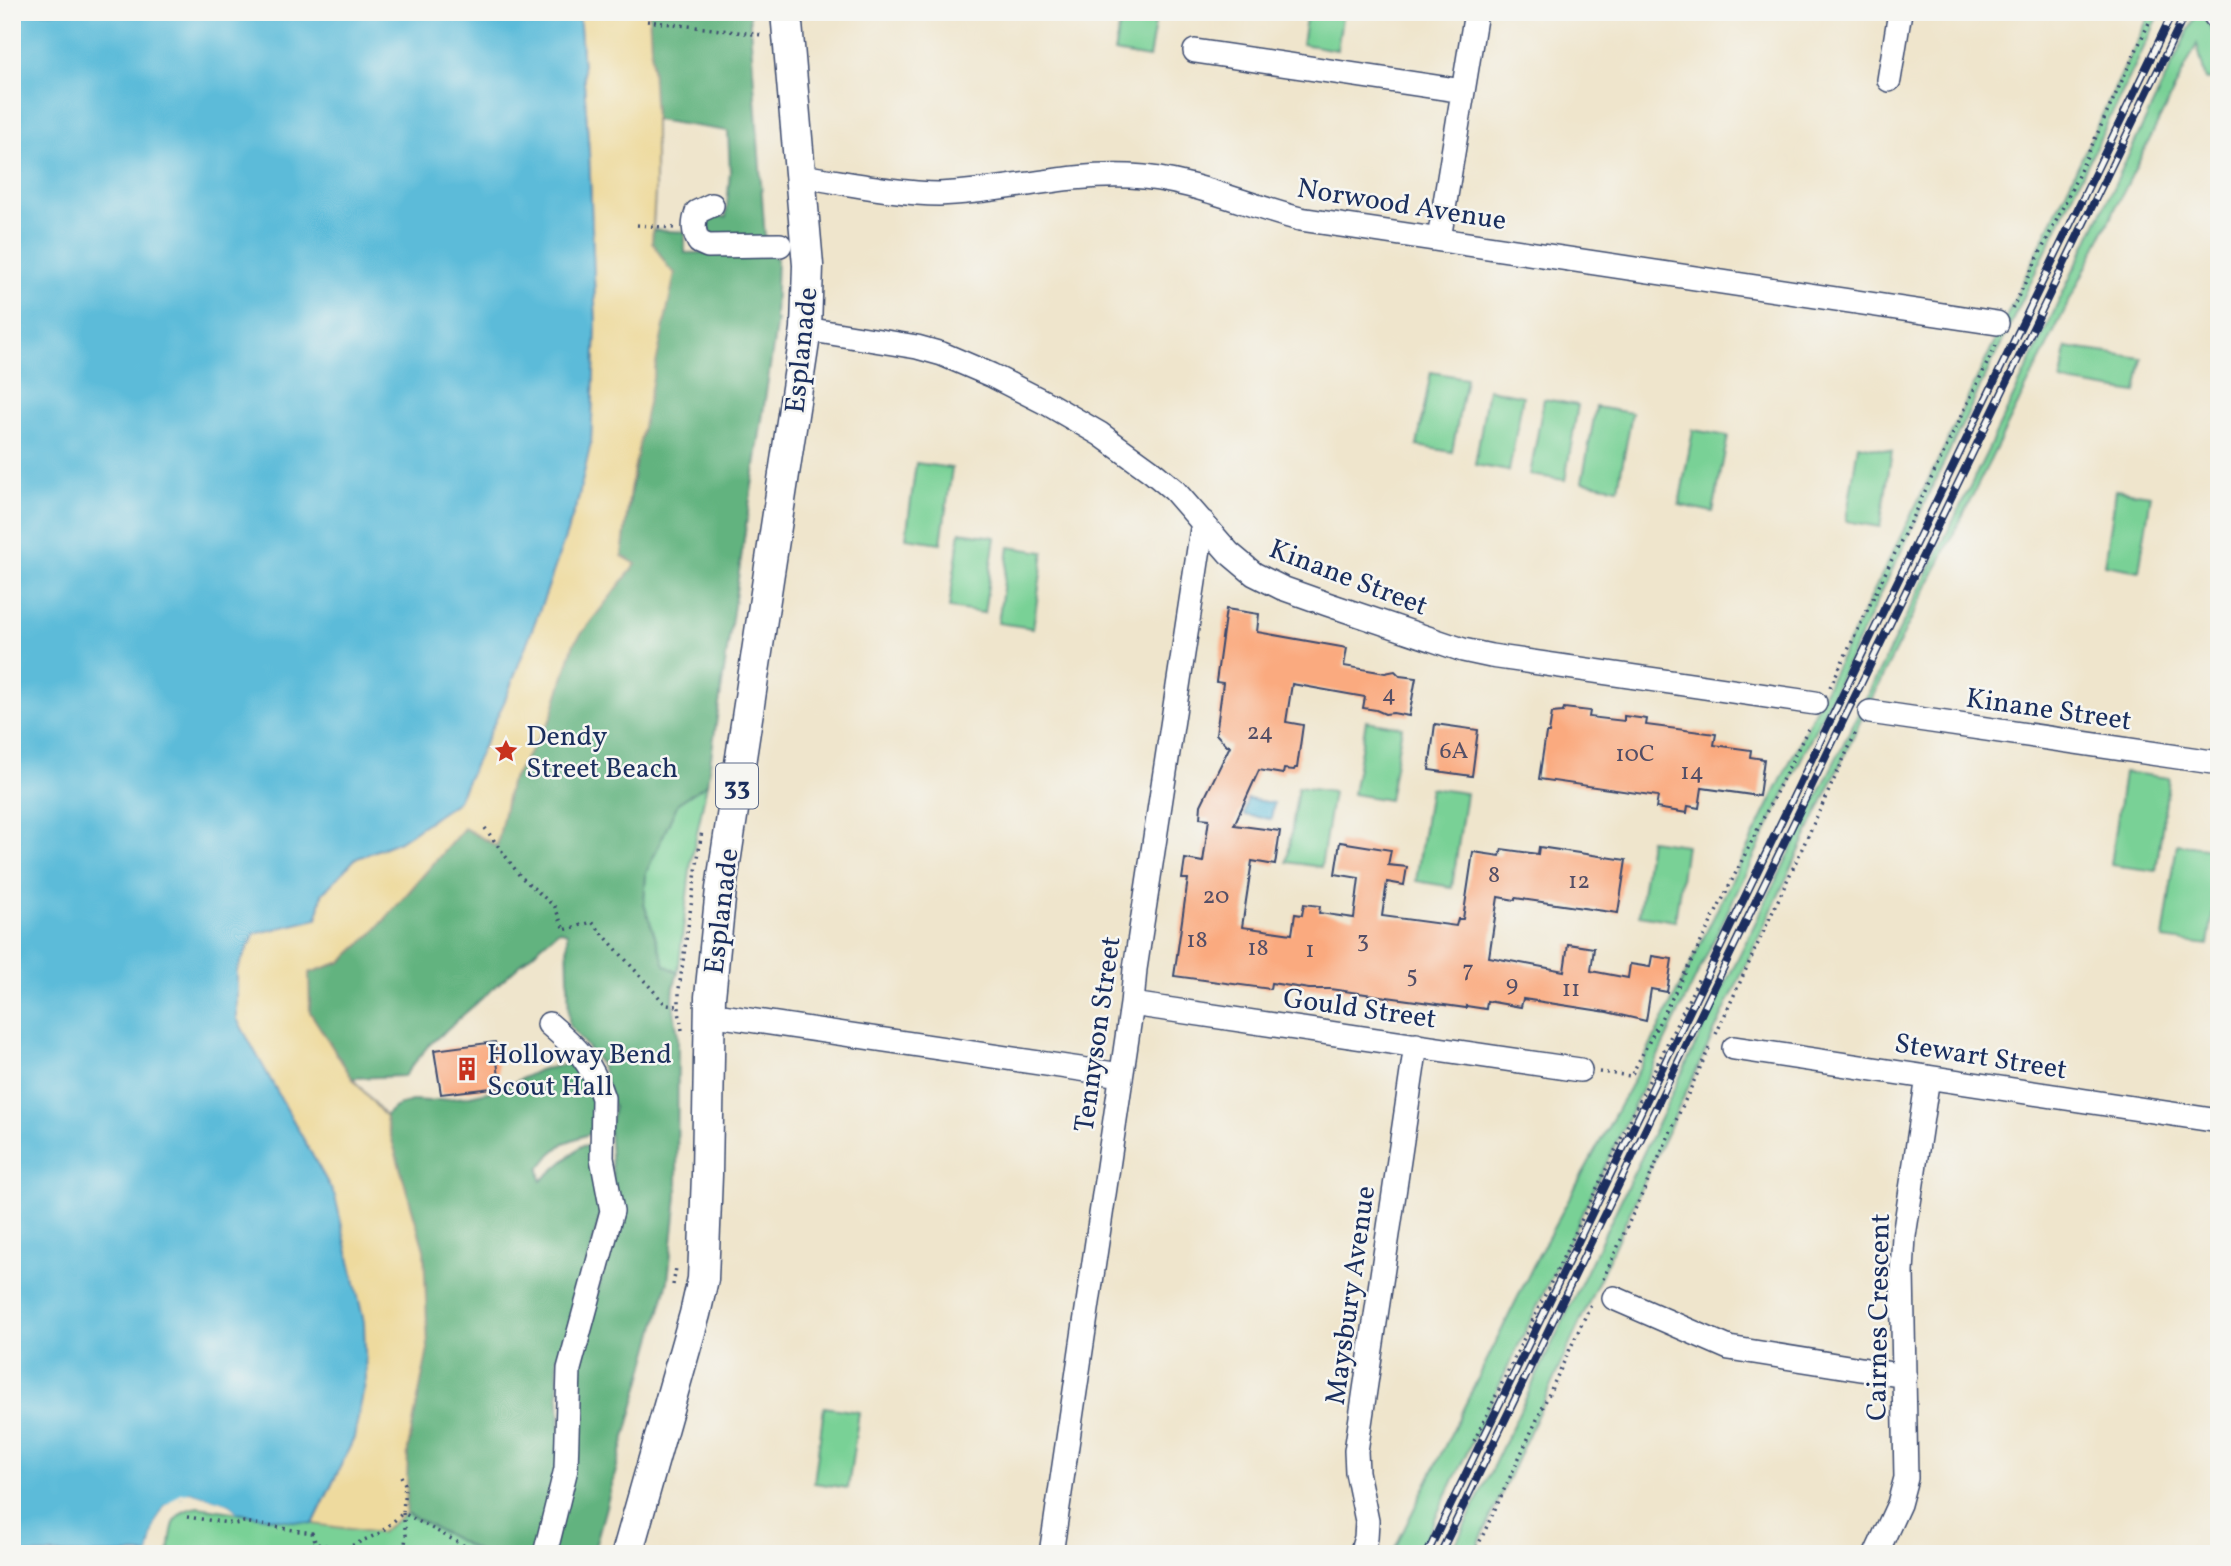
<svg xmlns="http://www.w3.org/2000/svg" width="2231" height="1566" font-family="Vollkorn,serif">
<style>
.green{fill:#79d196;stroke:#4a807a;stroke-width:2}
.forest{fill:#62b37f;stroke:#3e716e;stroke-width:2}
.sand{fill:#eeda9e;stroke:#84847e;stroke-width:2}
.water{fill:#5bbbd9;stroke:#3b759c;stroke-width:2}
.pier{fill:#efe5cc}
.building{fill:#faaa7f}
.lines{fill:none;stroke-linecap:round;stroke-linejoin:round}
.minor-casing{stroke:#3b4a6e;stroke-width:26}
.major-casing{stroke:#3b4a6e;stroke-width:33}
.path{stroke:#3b4a6e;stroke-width:3.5;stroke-dasharray:2 5;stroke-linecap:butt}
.minor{stroke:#fff;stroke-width:23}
.major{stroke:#fff;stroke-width:30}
.rail-casing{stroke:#1b2f5e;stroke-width:8}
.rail{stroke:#f6f6f2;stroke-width:5;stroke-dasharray:16;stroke-linecap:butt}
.labels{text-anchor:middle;stroke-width:5;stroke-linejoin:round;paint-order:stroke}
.number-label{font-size:24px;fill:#534e66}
.shield{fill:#f6f6f2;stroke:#5d6b8a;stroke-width:2}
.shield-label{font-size:26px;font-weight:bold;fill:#1b2f5e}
.street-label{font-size:28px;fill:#1b2f5e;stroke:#f6f6f2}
.poi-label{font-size:28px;fill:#1b2f5e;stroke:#f6f6f2;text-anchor:start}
</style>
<rect width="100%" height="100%" fill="#f6f6f2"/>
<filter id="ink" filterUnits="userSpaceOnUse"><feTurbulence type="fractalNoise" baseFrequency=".0143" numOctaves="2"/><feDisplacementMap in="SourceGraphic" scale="14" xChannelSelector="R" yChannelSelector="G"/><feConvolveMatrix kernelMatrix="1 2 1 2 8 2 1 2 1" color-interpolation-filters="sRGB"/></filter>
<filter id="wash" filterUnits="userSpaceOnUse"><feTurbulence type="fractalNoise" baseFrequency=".00686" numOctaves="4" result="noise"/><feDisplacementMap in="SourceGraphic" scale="28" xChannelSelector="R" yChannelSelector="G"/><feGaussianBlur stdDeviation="1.57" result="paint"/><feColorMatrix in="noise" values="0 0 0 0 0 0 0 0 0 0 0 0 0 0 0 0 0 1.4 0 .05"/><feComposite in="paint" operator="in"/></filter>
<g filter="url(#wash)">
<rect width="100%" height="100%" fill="#efe5cc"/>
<path class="green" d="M 1122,12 L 1157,12 L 1149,58 L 1114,52 Z
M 1307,12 L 1343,12 L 1337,50 L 1302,44 Z
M 2151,12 L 2161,12 L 1418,1554 L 1392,1554 L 1536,1260 L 1633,1081 L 1944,448 Z
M 2197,12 L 2199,12 C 2220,34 2219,49 2219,78 L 2206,80 L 2197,44 L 1859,724 L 1642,1186 L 1474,1554 L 1451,1554 L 1703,1029 L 1986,454 Z
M 2066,347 L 2142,358 L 2136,393 L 2061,381 Z
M 1431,372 L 1466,378 L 1452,452 L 1417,446 Z
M 1488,389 L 1523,396 L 1509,471 L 1475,465 Z
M 1544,399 L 1578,405 L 1565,480 L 1530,475 Z
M 1596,407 L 1632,413 L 1618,488 L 1582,482 Z
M 1693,430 L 1728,436 L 1713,512 L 1679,505 Z
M 1858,445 L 1892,451 L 1880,527 L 1846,521 Z
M 916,463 L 952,468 L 941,543 L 906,538 Z
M 2116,490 L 2151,495 L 2139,571 L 2105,565 Z
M 960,532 L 995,537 L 984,613 L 949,608 Z
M 1009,547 L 1044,552 L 1033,628 L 998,623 Z
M 1366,721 L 1402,727 L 1389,800 L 1353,794 Z
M 2124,772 L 2169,778 L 2156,871 L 2111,865 Z
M 707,784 L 691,862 L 678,973 L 665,966 L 644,904 L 646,873 L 678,803 Z
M 1298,787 L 1333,792 L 1321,867 L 1287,862 Z
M 1430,788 L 1466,793 L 1452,887 L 1416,881 Z
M 1650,840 L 1686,845 L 1675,921 L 1639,915 Z
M 2177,844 L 2219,850 L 2219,874 L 2208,945 L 2163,939 Z
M 824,1407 L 859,1412 L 848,1488 L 814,1483 Z
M 198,1507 L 380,1533 L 406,1513 L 484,1554 L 169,1554 C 172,1530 170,1511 198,1507 Z"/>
<path class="forest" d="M 649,12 L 749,12 L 765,239 L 712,238 L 705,215 L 726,217 L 730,172 L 728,131 L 655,120 Z
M 653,230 L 685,232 L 685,253 L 765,252 L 777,258 L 775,319 L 777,320 L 707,784 L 678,803 L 646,873 L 644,904 L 665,965 L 678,973 C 669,995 675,1014 678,1036 L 677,1196 L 668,1281 L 593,1554 L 552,1554 L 577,1356 L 617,1229 L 609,1132 L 614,1107 L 601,1064 L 569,1025 L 567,933 L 559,930 L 428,1046 L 404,1076 L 352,1078 L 310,1012 L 309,973 L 341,962 L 375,931 L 464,828 L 497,846 L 510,783 L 551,718 L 574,643 L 636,564 L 622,556 C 634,459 653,363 668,267 L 652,242 Z
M 578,1062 L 593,1101 L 594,1132 L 564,1143 L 551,1154 L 539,1169 L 541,1181 L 581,1146 L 592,1145 L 604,1200 L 572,1325 L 557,1358 L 561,1447 L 536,1554 L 484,1554 L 406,1513 L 408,1448 L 428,1349 L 424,1250 L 385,1116 L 395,1107 L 414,1100 L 429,1101 L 465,1097 L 501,1089 L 539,1070 Z"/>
<path class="sand" d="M 579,12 L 649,12 L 655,120 L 655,193 L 652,242 L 668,267 L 675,273 L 630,489 L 622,556 L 636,564 L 574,643 L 551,718 L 510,783 L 497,846 L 464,828 L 375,931 L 341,962 L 309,973 L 310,1012 L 352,1078 L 385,1116 L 424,1250 L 428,1349 L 408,1448 L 406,1513 L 380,1533 L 313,1524 L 354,1438 L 237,1019 L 237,970 L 254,934 L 317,919 L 322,894 L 355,859 L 400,841 L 505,700 L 546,593 L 578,500 L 591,442 L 596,327 L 589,152 Z"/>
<path class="water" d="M 12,12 L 579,12 L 589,152 L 596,327 L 591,442 L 578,500 L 546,593 L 505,700 L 457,802 L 400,841 L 355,859 L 322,894 L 317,919 L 254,934 L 237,970 L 237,1019 L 335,1196 L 364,1322 L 366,1379 L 354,1438 L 313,1524 L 237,1513 L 230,1504 L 190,1492 L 165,1506 L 156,1522 L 149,1554 L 12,1554 Z
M 1247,799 L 1274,803 L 1271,819 L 1244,815 Z"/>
<path class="pier" d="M 190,1492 L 225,1502 L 230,1504 L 237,1513 L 213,1501 L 197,1496 L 182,1497 L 168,1509 L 160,1523 L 153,1554 L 149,1554 L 156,1522 L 165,1506 L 181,1493 Z"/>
<g id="blocks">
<path class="building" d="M 1226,609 L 1259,614 L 1257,632 L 1347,648 L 1344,666 L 1385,673 L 1395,671 L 1400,676 L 1416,678 L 1409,716 L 1393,713 L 1385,714 L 1376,710 L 1363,708 L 1365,697 L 1292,684 L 1286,722 L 1303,725 L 1297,768 L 1295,768 L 1294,770 L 1284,769 L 1283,774 L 1259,770 L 1234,825 L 1280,831 L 1275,865 L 1252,861 L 1242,927 L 1292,934 L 1295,914 L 1302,915 L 1304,904 L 1320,906 L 1319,913 L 1354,918 L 1359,878 L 1335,874 L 1340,842 L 1391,850 L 1388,865 L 1407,867 L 1404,885 L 1387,882 L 1382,916 L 1456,926 L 1458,919 L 1463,919 L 1473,852 L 1500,856 L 1502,849 L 1538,854 L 1539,847 L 1626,860 L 1618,913 L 1515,898 L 1515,900 L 1498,897 L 1489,957 L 1564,971 L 1568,944 L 1594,948 L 1591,971 L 1628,978 L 1630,964 L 1650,967 L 1652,956 L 1672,959 L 1667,992 L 1651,989 L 1646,1021 L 1607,1012 L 1523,999 L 1521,1007 L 1487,1001 L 1486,1009 L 1466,1006 L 1466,1008 L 1330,989 L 1309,989 L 1271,983 L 1270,989 L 1174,976 L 1188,879 L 1182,879 L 1185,859 L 1203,862 L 1209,819 L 1200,818 L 1201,805 L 1230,746 L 1226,745 L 1216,734 L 1223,683 L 1216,682 Z
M 1564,708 L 1590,711 L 1589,717 L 1624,721 L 1624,716 L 1647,719 L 1646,725 L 1716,734 L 1714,745 L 1751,750 L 1750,757 L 1764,759 L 1759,796 L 1702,788 L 1699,808 L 1688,806 L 1687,813 L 1656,808 L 1658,796 L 1539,779 L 1546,733 L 1549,733 L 1552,713 L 1563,712 Z
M 1435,724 L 1478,730 L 1472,776 L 1429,770 Z
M 495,1042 L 500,1087 L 441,1094 L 434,1050 Z"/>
</g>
</g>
<g filter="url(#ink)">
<use href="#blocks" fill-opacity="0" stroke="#3b4a6e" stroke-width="2"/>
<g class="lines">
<g class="minor-casing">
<path id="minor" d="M 1195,51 L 1463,91
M 1889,80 L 1900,12
M 801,176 C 843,182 897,194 939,194 C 1003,192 1065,173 1130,176 C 1192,179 1241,204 1300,219 L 1997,323
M 712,205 L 697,212 C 693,224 693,231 699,242 L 708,246 L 780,245
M 1439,239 L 1476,12
M 806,329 L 917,347 L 942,354 L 991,375 L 1050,405 L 1100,434 L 1151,471 L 1174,490 L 1229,553 L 1254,574 L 1282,588 L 1327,604 L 1463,650 L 1491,656 L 1815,703
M 1870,712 L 2219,763
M 1132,1004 L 1580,1070
M 709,1014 L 1121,1075
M 1734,1048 L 2219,1121
M 1614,1298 L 1729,1348 L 1905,1376
M 545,1554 L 566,1469 L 569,1369 L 612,1211 L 602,1158 L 603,1098 C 591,1061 578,1049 549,1024
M 1051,1554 L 1132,1004 L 1135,969 L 1203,522
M 1361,1554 L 1366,1538 L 1367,1521 L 1357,1472 L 1356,1451 L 1416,1045
M 1876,1554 L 1899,1504 L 1906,1478 L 1902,1272 L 1904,1236 L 1928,1077"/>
</g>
<g class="major-casing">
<path id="major" d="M 2217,12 L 2219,15
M 627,1554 L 695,1314 L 703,1279 L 707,1175 L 710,997 L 721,889 L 806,329 L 808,265 L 786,12"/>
</g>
<path class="path" d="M 647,21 L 762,35
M 637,225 L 674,228
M 2012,309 L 2067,199 L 2154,12
M 1830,687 L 1996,345
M 485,828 L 520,876 L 555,907 L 564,930 L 592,922 L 666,1005 L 678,1006
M 682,1030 L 679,1011 L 679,989 L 702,830
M 1716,1034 L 1857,730
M 1599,1072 L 1631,1076 L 1694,956 L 1810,725
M 1603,1279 L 1711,1044
M 673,1285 L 676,1268
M 1474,1441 L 1699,978
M 401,1476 L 405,1484 L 403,1513 L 480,1554
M 403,1513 L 406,1535 L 404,1554
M 187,1517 L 235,1524 L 244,1522 L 312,1533 L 316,1544 L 344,1548
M 333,1554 L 380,1533 L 403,1513
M 1474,1554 L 1592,1302"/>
<use href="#minor" class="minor"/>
<use href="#major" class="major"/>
<g class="rail-casing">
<path id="rail" d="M 1427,1554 L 2173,12
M 1440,1554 L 2186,12"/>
</g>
<use href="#rail" class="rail"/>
</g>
</g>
<defs>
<g id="sight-bare" transform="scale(1.89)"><path d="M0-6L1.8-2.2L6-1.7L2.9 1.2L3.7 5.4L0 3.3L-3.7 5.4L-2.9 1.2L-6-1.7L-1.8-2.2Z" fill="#c8321e" stroke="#f6f6f2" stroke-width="2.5" paint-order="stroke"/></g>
<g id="building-bare" transform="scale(1.89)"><path d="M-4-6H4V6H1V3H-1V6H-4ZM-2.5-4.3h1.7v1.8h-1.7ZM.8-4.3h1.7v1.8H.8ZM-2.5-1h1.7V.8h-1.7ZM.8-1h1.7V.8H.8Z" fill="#c8321e" stroke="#f6f6f2" stroke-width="2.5" paint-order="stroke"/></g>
</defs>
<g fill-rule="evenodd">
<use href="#sight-bare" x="506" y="751"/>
<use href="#building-bare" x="467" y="1069"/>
</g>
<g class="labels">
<g class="number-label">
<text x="1389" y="701">4</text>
<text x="1260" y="739">24</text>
<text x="1454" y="758">6A</text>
<text x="1635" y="761">10C</text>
<text x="1692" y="779">14</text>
<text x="1494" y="882">8</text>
<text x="1579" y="888">12</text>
<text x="1216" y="903">20</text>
<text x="1197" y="947">18</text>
<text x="1363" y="947">3</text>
<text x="1258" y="955">18</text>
<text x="1310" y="957">1</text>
<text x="1468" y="977">7</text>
<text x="1412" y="982">5</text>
<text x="1512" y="991">9</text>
<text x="1571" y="996">11</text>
</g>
<rect class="shield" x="716" y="763.5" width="42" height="45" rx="5"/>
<g class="shield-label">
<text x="737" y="795">33</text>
</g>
<g class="street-label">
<text transform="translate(1402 203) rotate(9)" y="10">Norwood Avenue</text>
<text transform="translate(800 350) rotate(-84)" y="10">Esplanade</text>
<text transform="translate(1349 576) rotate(21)" y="10">Kinane Street</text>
<text transform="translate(2049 708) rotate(8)" y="10">Kinane Street</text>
<text transform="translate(720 911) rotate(-83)" y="10">Esplanade</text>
<text transform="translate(1360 1007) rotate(8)" y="10">Gould Street</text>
<text transform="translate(1096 1034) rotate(-82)" y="10">Tennyson Street</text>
<text transform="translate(1981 1055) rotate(9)" y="10">Stewart Street</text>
<text transform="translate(1349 1295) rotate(-82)" y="10">Maysbury Avenue</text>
<text transform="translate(1877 1317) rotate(-89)" y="10">Cairnes Crescent</text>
</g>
<g class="poi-label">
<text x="526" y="745">Dendy<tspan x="526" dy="32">Street Beach</tspan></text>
<text x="487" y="1063">Holloway Bend<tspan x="487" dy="32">Scout Hall</tspan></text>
</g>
</g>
<rect width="2231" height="1566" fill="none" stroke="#f6f6f2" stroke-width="42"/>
</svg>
